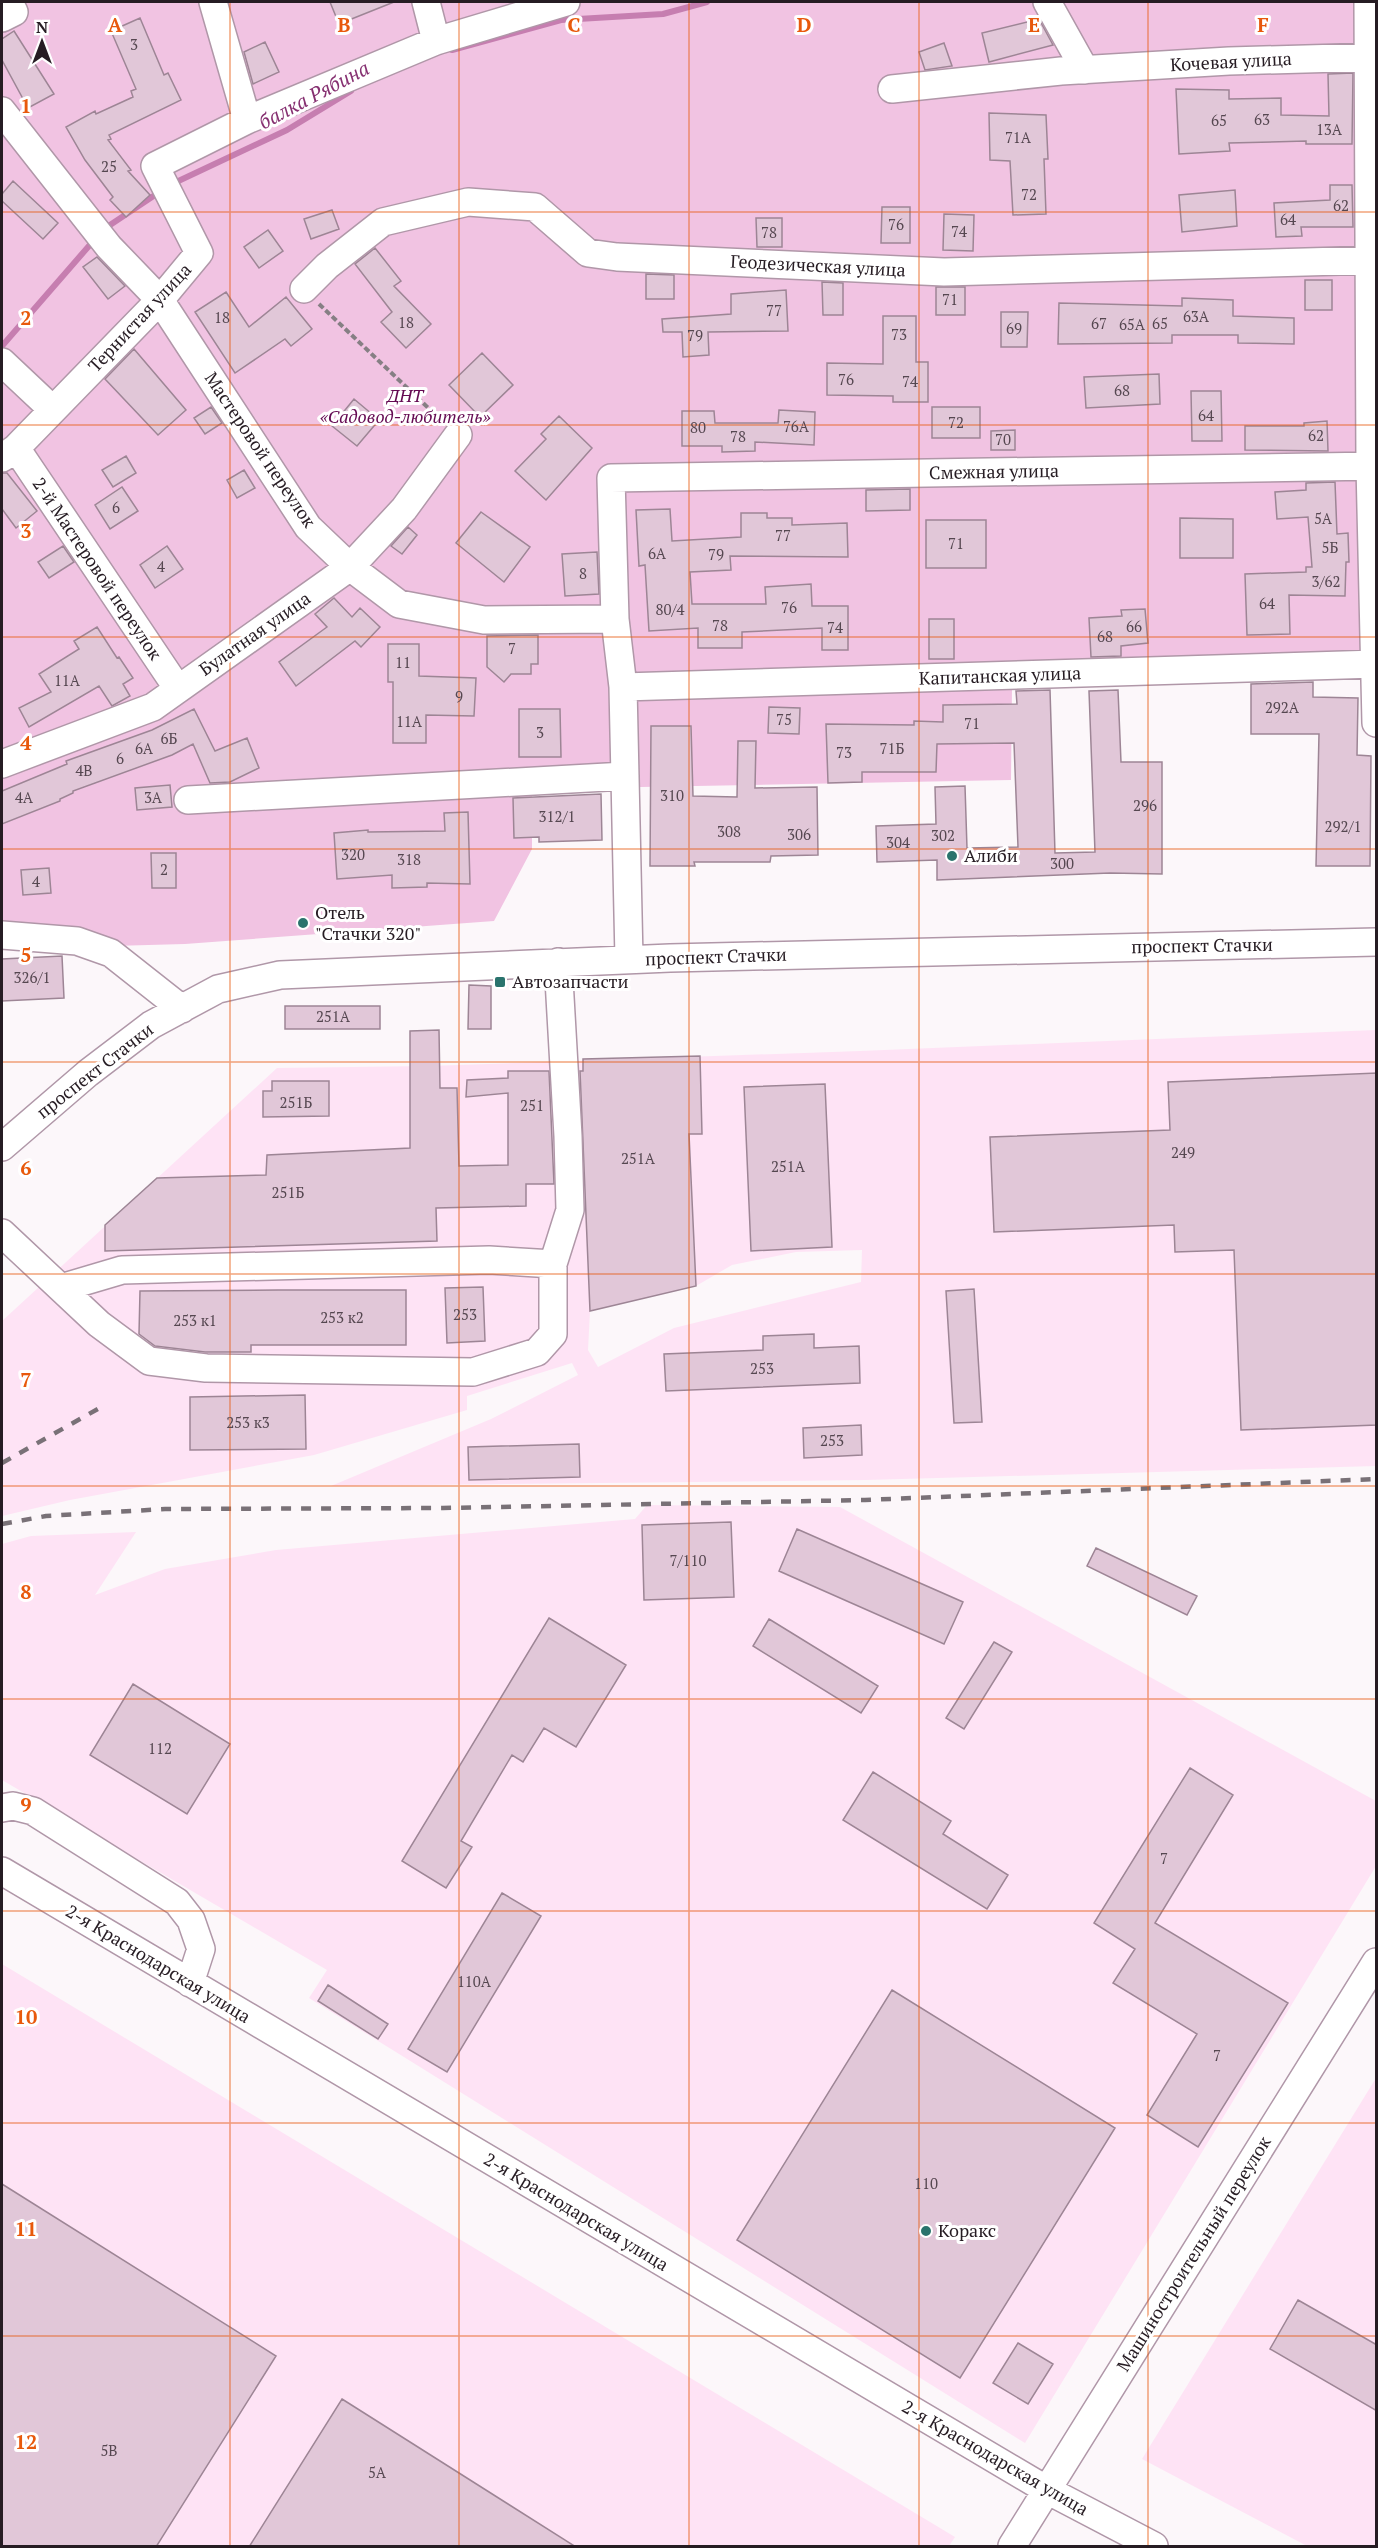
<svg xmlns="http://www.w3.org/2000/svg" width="1378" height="2548" font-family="'PT Serif',serif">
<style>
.built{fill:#fee3f5;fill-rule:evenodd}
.green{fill:#f1c3e2}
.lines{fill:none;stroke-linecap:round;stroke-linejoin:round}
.stream{stroke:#c67eb0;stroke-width:6}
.building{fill:#e1c7d8;stroke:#9d8595;stroke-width:1.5}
.minor-casing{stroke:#b097a8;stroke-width:30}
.path{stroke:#867f84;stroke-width:4;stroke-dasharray:6 3;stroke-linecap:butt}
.minor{stroke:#fff;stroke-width:27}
.rail{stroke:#797177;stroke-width:4.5;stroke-dasharray:10 10;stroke-linecap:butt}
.grid{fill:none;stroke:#e8590c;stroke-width:1.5;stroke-opacity:0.55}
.poi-dot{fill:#2a736d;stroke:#fff;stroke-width:2}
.labels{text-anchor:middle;stroke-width:6;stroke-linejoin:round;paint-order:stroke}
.number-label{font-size:15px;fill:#554750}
.street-label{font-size:18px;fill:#261c23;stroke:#fff}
.park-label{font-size:18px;font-style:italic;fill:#640a52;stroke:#fff}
.poi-label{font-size:18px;fill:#261c23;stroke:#fff;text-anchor:start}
.water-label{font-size:20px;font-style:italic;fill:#863071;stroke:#fff}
.grid-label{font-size:20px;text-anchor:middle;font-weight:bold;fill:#e8590c;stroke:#fff;stroke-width:6;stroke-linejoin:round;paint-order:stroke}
</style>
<rect width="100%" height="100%" fill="#fcf7fa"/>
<path class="built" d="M 1376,1030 L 1376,1466 L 866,1480 L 331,1486 L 491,1419 L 578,1375 L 572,1363 L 467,1396 L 467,1410 L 314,1455 L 70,1500 L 2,1516 L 2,1321 L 277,1068 L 429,1066 L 860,1051 ZM 862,1250 L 861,1282 L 674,1328 L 598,1367 L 588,1350 L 590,1311 L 696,1286 L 732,1265 L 796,1252 Z
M 647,1505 L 840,1507 L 1376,1801 L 1376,1866 L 1025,2443 L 309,1998 L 327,1970 L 2,1780 L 2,1544 L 31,1536 L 136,1532 L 95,1595 L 165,1569 L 276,1550 L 635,1519 Z
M 2,1964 L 955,2537 L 949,2546 L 2,2546 Z
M 1376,2078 L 1376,2546 L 1307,2546 L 1142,2459 Z"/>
<path class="green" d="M 2,2 L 1376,2 L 1376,676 L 1012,687 L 1011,780 L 532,789 L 532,849 L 494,921 L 185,944 L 2,949 Z"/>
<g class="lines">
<path class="stream" d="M 452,50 L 561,20 L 663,14 L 707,2
M 172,184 L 287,130 L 351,91
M 104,229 L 161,191
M 2,346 L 95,239"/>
</g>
<path class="building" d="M 330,2 L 394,2 L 339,24 Z
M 140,18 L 164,75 L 168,73 L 181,100 L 109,135 L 111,139 L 108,140 L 131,170 L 128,171 L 150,195 L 126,217 L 110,200 L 113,197 L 85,160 L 66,127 L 95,111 L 96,114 L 133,97 L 131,91 L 136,89 L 111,31 Z
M 1039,19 L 1053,45 L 989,62 L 982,33 Z
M 14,31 L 54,94 L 28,108 L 2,60 L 2,39 Z
M 265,42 L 279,72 L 253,84 L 244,52 Z
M 944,43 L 952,66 L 925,70 L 919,52 Z
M 1353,73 L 1352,144 L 1306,144 L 1306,141 L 1229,143 L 1230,151 L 1179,154 L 1176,89 L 1229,90 L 1229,99 L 1281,98 L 1281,115 L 1329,116 L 1328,74 Z
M 989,113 L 1046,115 L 1048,159 L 1044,159 L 1046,214 L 1013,215 L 1010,161 L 990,160 Z
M 13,181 L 58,223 L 43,239 L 2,201 L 2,194 Z
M 1330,185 L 1352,185 L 1353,227 L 1301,227 L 1302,236 L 1276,237 L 1274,203 L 1330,200 Z
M 1235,190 L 1237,226 L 1182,232 L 1179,195 Z
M 882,207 L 910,207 L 910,243 L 881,243 Z
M 332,210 L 339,229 L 311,239 L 304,219 Z
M 944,214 L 974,215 L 973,251 L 943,250 Z
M 756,218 L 782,218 L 782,247 L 757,247 Z
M 268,230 L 283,251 L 259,268 L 244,247 Z
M 375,248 L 401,281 L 394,286 L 431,324 L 406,348 L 381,322 L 392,312 L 355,264 Z
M 97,257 L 125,286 L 108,299 L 83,267 Z
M 646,274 L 674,275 L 674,299 L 646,299 Z
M 1305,280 L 1332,280 L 1332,310 L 1305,310 Z
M 822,282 L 843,283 L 843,315 L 823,315 Z
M 936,287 L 965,287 L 965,315 L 936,315 Z
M 786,290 L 788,331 L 708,332 L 709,355 L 683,357 L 682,332 L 663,332 L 662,319 L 731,314 L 731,294 Z
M 226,292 L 249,327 L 286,297 L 312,329 L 291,346 L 285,339 L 235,373 L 195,312 Z
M 1182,298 L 1233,300 L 1233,316 L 1294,318 L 1294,344 L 1238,343 L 1238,335 L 1172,335 L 1172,343 L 1058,344 L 1059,303 L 1182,306 Z
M 1001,312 L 1028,312 L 1027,347 L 1001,347 Z
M 883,316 L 916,316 L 916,362 L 928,362 L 928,402 L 893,402 L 893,396 L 827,395 L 827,363 L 883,364 Z
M 134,349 L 186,410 L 158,435 L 105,379 Z
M 482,353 L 513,385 L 480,417 L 449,385 Z
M 1159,374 L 1160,404 L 1086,408 L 1084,377 Z
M 1191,391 L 1221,391 L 1222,441 L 1192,441 Z
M 354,399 L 379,420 L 357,446 L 332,426 Z
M 211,407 L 222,423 L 205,434 L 194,418 Z
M 932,407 L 980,407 L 980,438 L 932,438 Z
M 779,410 L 815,412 L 814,445 L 755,442 L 755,451 L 722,452 L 722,446 L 682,446 L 682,411 L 714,411 L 715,423 L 778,423 Z
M 559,416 L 592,448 L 546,500 L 515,471 L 546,439 L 541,434 Z
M 1327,421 L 1328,451 L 1245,450 L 1245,426 L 1304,426 L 1304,423 Z
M 1015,430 L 1015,450 L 991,450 L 991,431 Z
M 126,456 L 136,473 L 113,487 L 102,470 Z
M 244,470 L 255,488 L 237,498 L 227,480 Z
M 2,473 L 7,473 L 37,511 L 16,528 L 2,509 Z
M 1335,482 L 1337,534 L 1348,533 L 1349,562 L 1346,562 L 1345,596 L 1289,595 L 1290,634 L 1247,635 L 1245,574 L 1306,572 L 1306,567 L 1312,567 L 1308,517 L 1277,519 L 1275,492 L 1306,490 L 1306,483 Z
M 122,487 L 138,511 L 110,529 L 95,505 Z
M 910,489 L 910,510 L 866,511 L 866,490 Z
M 670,509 L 672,541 L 741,537 L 741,513 L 767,513 L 767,518 L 792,518 L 792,525 L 847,523 L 848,557 L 730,556 L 731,570 L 690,572 L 692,604 L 766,604 L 765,587 L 811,584 L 812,606 L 848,606 L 848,650 L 822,650 L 822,628 L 742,632 L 742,648 L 698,648 L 698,628 L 649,631 L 645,565 L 639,566 L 636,510 Z
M 481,512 L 530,547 L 504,582 L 456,543 Z
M 1180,518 L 1233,519 L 1233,558 L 1180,558 Z
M 926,520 L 986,520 L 986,568 L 926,568 Z
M 408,527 L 417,535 L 402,554 L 391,546 Z
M 63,546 L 74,562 L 49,578 L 38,562 Z
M 167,546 L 183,569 L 155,588 L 140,565 Z
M 597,552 L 599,594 L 565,596 L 562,554 Z
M 334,598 L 352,617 L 360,608 L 380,627 L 361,647 L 355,641 L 296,686 L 279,662 L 327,627 L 315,614 Z
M 1145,609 L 1148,643 L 1121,646 L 1121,656 L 1091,657 L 1089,618 L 1122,616 L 1121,610 Z
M 929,619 L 954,619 L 954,659 L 929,659 Z
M 97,627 L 117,658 L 119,657 L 133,678 L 123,684 L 130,696 L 112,706 L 99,686 L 29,727 L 19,708 L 51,692 L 39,674 L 79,649 L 74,641 Z
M 538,635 L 538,664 L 531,664 L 531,674 L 511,674 L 504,682 L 487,667 L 487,636 Z
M 388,644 L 419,644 L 419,676 L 476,678 L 474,716 L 426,715 L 426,743 L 393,743 L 393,682 L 388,682 Z
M 1313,682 L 1313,697 L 1358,698 L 1357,755 L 1371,756 L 1370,866 L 1316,866 L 1319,734 L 1251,734 L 1251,684 Z
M 1050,690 L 1055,853 L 1095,852 L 1089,691 L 1118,690 L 1121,762 L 1162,762 L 1162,874 L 1110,873 L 937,880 L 937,860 L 877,862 L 876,826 L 936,824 L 935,787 L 965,786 L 967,848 L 1018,847 L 1014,743 L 937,744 L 936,772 L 862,772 L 862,782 L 828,783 L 826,724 L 914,725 L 914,721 L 943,722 L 943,705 L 1017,704 L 1016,691 Z
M 769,707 L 800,708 L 799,734 L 768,733 Z
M 194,709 L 215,751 L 247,738 L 259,768 L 230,782 L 210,783 L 193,744 L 172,755 L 73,791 L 73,793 L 60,799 L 60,801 L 2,824 L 2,791 L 67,764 L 66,761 L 152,730 Z
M 519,709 L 560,709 L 561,757 L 519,757 Z
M 651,726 L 691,726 L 693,796 L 737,797 L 738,741 L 756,741 L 755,788 L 817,787 L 818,855 L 771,856 L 770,862 L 694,862 L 695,866 L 650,866 Z
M 170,785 L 172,807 L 137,810 L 135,788 Z
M 601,794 L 602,840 L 539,842 L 539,837 L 514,838 L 513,798 Z
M 468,812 L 470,884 L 427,883 L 427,887 L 392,888 L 392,875 L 337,879 L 334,833 L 368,830 L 368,832 L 445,831 L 444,813 Z
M 151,853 L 176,853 L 176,888 L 152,888 Z
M 49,868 L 51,893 L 23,895 L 21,870 Z
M 62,956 L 64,998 L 2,1001 L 2,959 Z
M 469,985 L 491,986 L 491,1029 L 468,1029 Z
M 285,1006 L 380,1006 L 380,1029 L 285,1029 Z
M 439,1030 L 440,1088 L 457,1088 L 459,1166 L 508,1165 L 508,1093 L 466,1097 L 467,1080 L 508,1078 L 508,1071 L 549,1071 L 554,1184 L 526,1184 L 526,1206 L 436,1208 L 437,1241 L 105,1251 L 105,1225 L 157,1178 L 266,1175 L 267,1155 L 410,1148 L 410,1031 Z
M 700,1056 L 702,1134 L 689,1134 L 696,1286 L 590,1311 L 580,1071 L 583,1071 L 583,1059 Z
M 1377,1073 L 1377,1425 L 1241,1430 L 1234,1250 L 1175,1252 L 1174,1225 L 994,1232 L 990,1137 L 1170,1130 L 1168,1082 Z
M 272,1081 L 329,1081 L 329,1116 L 263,1117 L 263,1091 L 272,1091 Z
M 825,1084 L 832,1247 L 751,1251 L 744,1087 Z
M 483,1287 L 485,1341 L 447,1343 L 445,1288 Z
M 974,1289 L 982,1422 L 954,1423 L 946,1291 Z
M 278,1290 L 406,1290 L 406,1345 L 251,1345 L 251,1352 L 205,1352 L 155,1346 L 139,1334 L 140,1291 Z
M 814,1334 L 814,1348 L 859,1346 L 860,1383 L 666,1391 L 664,1354 L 763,1350 L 763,1336 Z
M 305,1395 L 306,1449 L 190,1450 L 190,1397 Z
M 861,1425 L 862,1455 L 804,1458 L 803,1428 Z
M 579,1444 L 580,1477 L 469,1480 L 468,1447 Z
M 731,1522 L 734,1597 L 644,1600 L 642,1525 Z
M 797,1529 L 963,1602 L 944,1644 L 779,1571 Z
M 1096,1548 L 1197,1596 L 1187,1615 L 1087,1566 Z
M 549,1618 L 626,1665 L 576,1747 L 544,1728 L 523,1762 L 512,1755 L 461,1841 L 472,1847 L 446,1888 L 402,1861 Z
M 769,1619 L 878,1686 L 861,1713 L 753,1646 Z
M 994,1642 L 1012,1652 L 964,1729 L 946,1718 Z
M 133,1684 L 230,1744 L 187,1814 L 90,1755 Z
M 1190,1768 L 1233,1795 L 1155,1923 L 1288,2003 L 1198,2147 L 1147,2115 L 1197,2034 L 1113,1983 L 1135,1949 L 1094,1923 Z
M 873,1772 L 951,1821 L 943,1834 L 1008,1875 L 987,1909 L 843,1820 Z
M 502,1893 L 541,1916 L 447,2072 L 408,2049 Z
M 328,1985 L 388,2024 L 378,2039 L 318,2001 Z
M 892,1990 L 1115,2128 L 960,2378 L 737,2240 Z
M 2,2184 L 276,2356 L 156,2547 L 2,2547 Z
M 1298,2300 L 1377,2345 L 1377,2411 L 1270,2349 Z
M 1018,2343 L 1053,2364 L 1028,2404 L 993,2383 Z
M 342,2399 L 576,2547 L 249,2547 Z"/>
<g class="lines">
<g class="minor-casing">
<path id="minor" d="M 213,2 L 247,120
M 426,2 L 436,41
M 1047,2 L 1085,70
M 1368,2 L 1370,466 L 1376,723
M 2,18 L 14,12 L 9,2
M 892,89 L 1061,71 L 1229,61 L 1376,57
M 2,111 L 109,247 L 160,300 L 308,527 L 350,567 L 399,604 L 484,620 L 615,619
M 304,289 L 327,266 L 383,222 L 468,202 L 535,207 L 588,253 L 617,257 L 944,272 L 1376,260
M 2,362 L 53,410
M 16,448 L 178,689
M 2,458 L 16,448 L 160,300 L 199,253 L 155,166 L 247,120 L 436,41 L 566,2
M 623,687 L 1376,664
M 2,764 L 153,707 L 350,567 L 404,509 L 458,435
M 188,800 L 625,776
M 2,935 L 77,941 L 111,953 L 182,1009
M 629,959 L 623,687 L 615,619 L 611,478 L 1376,466
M 2,1147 L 88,1073 L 151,1025 L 218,989 L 280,975 L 670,958 L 1376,942
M 2,1233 L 99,1324 L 149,1361 L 206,1368 L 473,1372 L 537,1352 L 553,1334 L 553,1264 L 570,1210 L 568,1136 L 558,962
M 61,1288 L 122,1270 L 489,1260 L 553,1264
M 2,1808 L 13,1806 L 33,1811 L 177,1902 L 191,1920 L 201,1949 L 190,1983
M 2,1871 L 1047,2490 L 1154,2546
M 1012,2546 L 1376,1962"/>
</g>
<path class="path" d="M 319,304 L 442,421"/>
<use href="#minor" class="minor"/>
<path class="rail" d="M 2,1463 L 103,1406
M 2,1524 L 46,1516 L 165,1509 L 443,1508 L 865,1500 L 1376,1479"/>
</g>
<path class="grid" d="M 230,2 L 230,2546M 459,2 L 459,2546M 689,2 L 689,2546M 919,2 L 919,2546M 1148,2 L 1148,2546M 2,212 L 1376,212M 2,425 L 1376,425M 2,637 L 1376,637M 2,849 L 1376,849M 2,1062 L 1376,1062M 2,1274 L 1376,1274M 2,1486 L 1376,1486M 2,1699 L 1376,1699M 2,1911 L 1376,1911M 2,2123 L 1376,2123M 2,2336 L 1376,2336"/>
<g class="poi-dot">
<circle cx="952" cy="856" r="6"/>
<circle cx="303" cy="923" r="6"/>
<rect x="494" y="976" width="12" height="12" rx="3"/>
<circle cx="926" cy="2231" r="6"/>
</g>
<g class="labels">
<g class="number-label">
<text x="134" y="50">3</text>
<text x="1262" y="125">63</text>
<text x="1219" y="126">65</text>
<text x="1329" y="135">13А</text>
<text x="1018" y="143">71А</text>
<text x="109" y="172">25</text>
<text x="1029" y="200">72</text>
<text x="1341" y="211">62</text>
<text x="1288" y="225">64</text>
<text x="896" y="230">76</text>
<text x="959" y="237">74</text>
<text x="769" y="238">78</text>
<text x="950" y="305">71</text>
<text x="774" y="316">77</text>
<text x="1196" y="322">63А</text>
<text x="222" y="323">18</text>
<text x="406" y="328">18</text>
<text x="1099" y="329">67</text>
<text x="1160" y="329">65</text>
<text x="1132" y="330">65А</text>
<text x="1014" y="334">69</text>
<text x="899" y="340">73</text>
<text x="695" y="341">79</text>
<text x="846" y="385">76</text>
<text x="910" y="387">74</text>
<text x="1122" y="396">68</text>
<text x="1206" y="421">64</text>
<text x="956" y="428">72</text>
<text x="796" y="432">76А</text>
<text x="698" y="433">80</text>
<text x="1316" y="441">62</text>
<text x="738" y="442">78</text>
<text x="1003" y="445">70</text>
<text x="116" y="513">6</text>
<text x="1323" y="524">5А</text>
<text x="783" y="541">77</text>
<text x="956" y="549">71</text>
<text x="1330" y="553">5Б</text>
<text x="657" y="559">6А</text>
<text x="716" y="560">79</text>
<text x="161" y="572">4</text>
<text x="583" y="579">8</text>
<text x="1326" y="587">3/62</text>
<text x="1267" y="609">64</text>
<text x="789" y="613">76</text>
<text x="670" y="615">80/4</text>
<text x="720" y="631">78</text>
<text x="1134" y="632">66</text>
<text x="835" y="633">74</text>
<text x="1105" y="642">68</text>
<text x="512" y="654">7</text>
<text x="403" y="668">11</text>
<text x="67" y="686">11А</text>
<text x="459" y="702">9</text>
<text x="1282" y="713">292А</text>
<text x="784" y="725">75</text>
<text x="409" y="727">11А</text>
<text x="972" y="729">71</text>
<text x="540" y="738">3</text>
<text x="169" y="744">6Б</text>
<text x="144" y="754">6А</text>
<text x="892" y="754">71Б</text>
<text x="844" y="758">73</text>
<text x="120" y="764">6</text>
<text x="84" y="776">4В</text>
<text x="672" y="801">310</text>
<text x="24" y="803">4А</text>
<text x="153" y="803">3А</text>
<text x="1145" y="811">296</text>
<text x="557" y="822">312/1</text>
<text x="1343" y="832">292/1</text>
<text x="729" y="837">308</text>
<text x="799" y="840">306</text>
<text x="943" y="841">302</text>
<text x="898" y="848">304</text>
<text x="353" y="860">320</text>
<text x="409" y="865">318</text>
<text x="1062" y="869">300</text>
<text x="164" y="875">2</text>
<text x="36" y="887">4</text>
<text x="32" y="983">326/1</text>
<text x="333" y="1022">251А</text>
<text x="296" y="1108">251Б</text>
<text x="532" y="1111">251</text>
<text x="1183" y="1158">249</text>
<text x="638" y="1164">251А</text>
<text x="788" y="1172">251А</text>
<text x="288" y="1198">251Б</text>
<text x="465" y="1320">253</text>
<text x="342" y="1323">253 к2</text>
<text x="195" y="1326">253 к1</text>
<text x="762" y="1374">253</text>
<text x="248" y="1428">253 к3</text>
<text x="832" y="1446">253</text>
<text x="688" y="1566">7/110</text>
<text x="160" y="1754">112</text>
<text x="1164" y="1864">7</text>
<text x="474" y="1987">110А</text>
<text x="1217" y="2061">7</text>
<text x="926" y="2189">110</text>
<text x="109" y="2456">5В</text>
<text x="377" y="2478">5А</text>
</g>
<g class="street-label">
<text transform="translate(1231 62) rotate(-3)" y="6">Кочевая улица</text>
<text transform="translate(818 266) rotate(3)" y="6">Геодезическая улица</text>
<text transform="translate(140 318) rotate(-47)" y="6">Тернистая улица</text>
<text transform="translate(260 450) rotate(56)" y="6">Мастеровой переулок</text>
<text transform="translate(994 472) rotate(-1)" y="6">Смежная улица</text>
<text transform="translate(97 569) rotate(56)" y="6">2-й Мастеровой переулок</text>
<text transform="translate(255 634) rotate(-35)" y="6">Булатная улица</text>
<text transform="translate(1000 676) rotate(-2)" y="6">Капитанская улица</text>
<text transform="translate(1202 946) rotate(-1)" y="6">проспект Стачки</text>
<text transform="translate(716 957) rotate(-2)" y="6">проспект Стачки</text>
<text transform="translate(95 1071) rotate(-38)" y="6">проспект Стачки</text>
<text transform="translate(158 1964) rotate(31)" y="6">2-я Краснодарская улица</text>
<text transform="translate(576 2212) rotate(31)" y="6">2-я Краснодарская улица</text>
<text transform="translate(1194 2254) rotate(-58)" y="6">Машиностроительный переулок</text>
<text transform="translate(995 2458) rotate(30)" y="6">2-я Краснодарская улица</text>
</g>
<g class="park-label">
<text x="405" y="402">ДНТ<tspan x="405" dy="21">«Садовод-любитель»</tspan></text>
</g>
<g class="poi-label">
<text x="964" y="862">Алиби</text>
<text x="315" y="919">Отель<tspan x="315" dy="21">"Стачки 320"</tspan></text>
<text x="512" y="988">Автозапчасти</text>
<text x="938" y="2237">Коракс</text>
</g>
<g class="water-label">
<text transform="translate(314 95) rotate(-28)" y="7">балка Рябина</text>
</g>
</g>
<g class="grid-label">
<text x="115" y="32">A</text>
<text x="344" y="32">B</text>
<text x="574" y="32">C</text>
<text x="804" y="32">D</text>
<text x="1034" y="32">E</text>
<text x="1263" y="32">F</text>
<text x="26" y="113">1</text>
<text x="26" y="325">2</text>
<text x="26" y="538">3</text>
<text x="26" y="750">4</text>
<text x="26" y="962">5</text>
<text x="26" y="1175">6</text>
<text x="26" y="1387">7</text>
<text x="26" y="1599">8</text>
<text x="26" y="1812">9</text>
<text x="26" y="2024">10</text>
<text x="26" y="2236">11</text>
<text x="26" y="2449">12</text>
</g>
<rect width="1378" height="2548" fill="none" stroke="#261c23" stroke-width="6"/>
<g transform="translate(42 42)" stroke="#ffffff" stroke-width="4.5" paint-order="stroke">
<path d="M0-4.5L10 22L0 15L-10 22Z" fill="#261c23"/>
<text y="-9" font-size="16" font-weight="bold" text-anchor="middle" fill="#261c23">N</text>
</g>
</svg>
